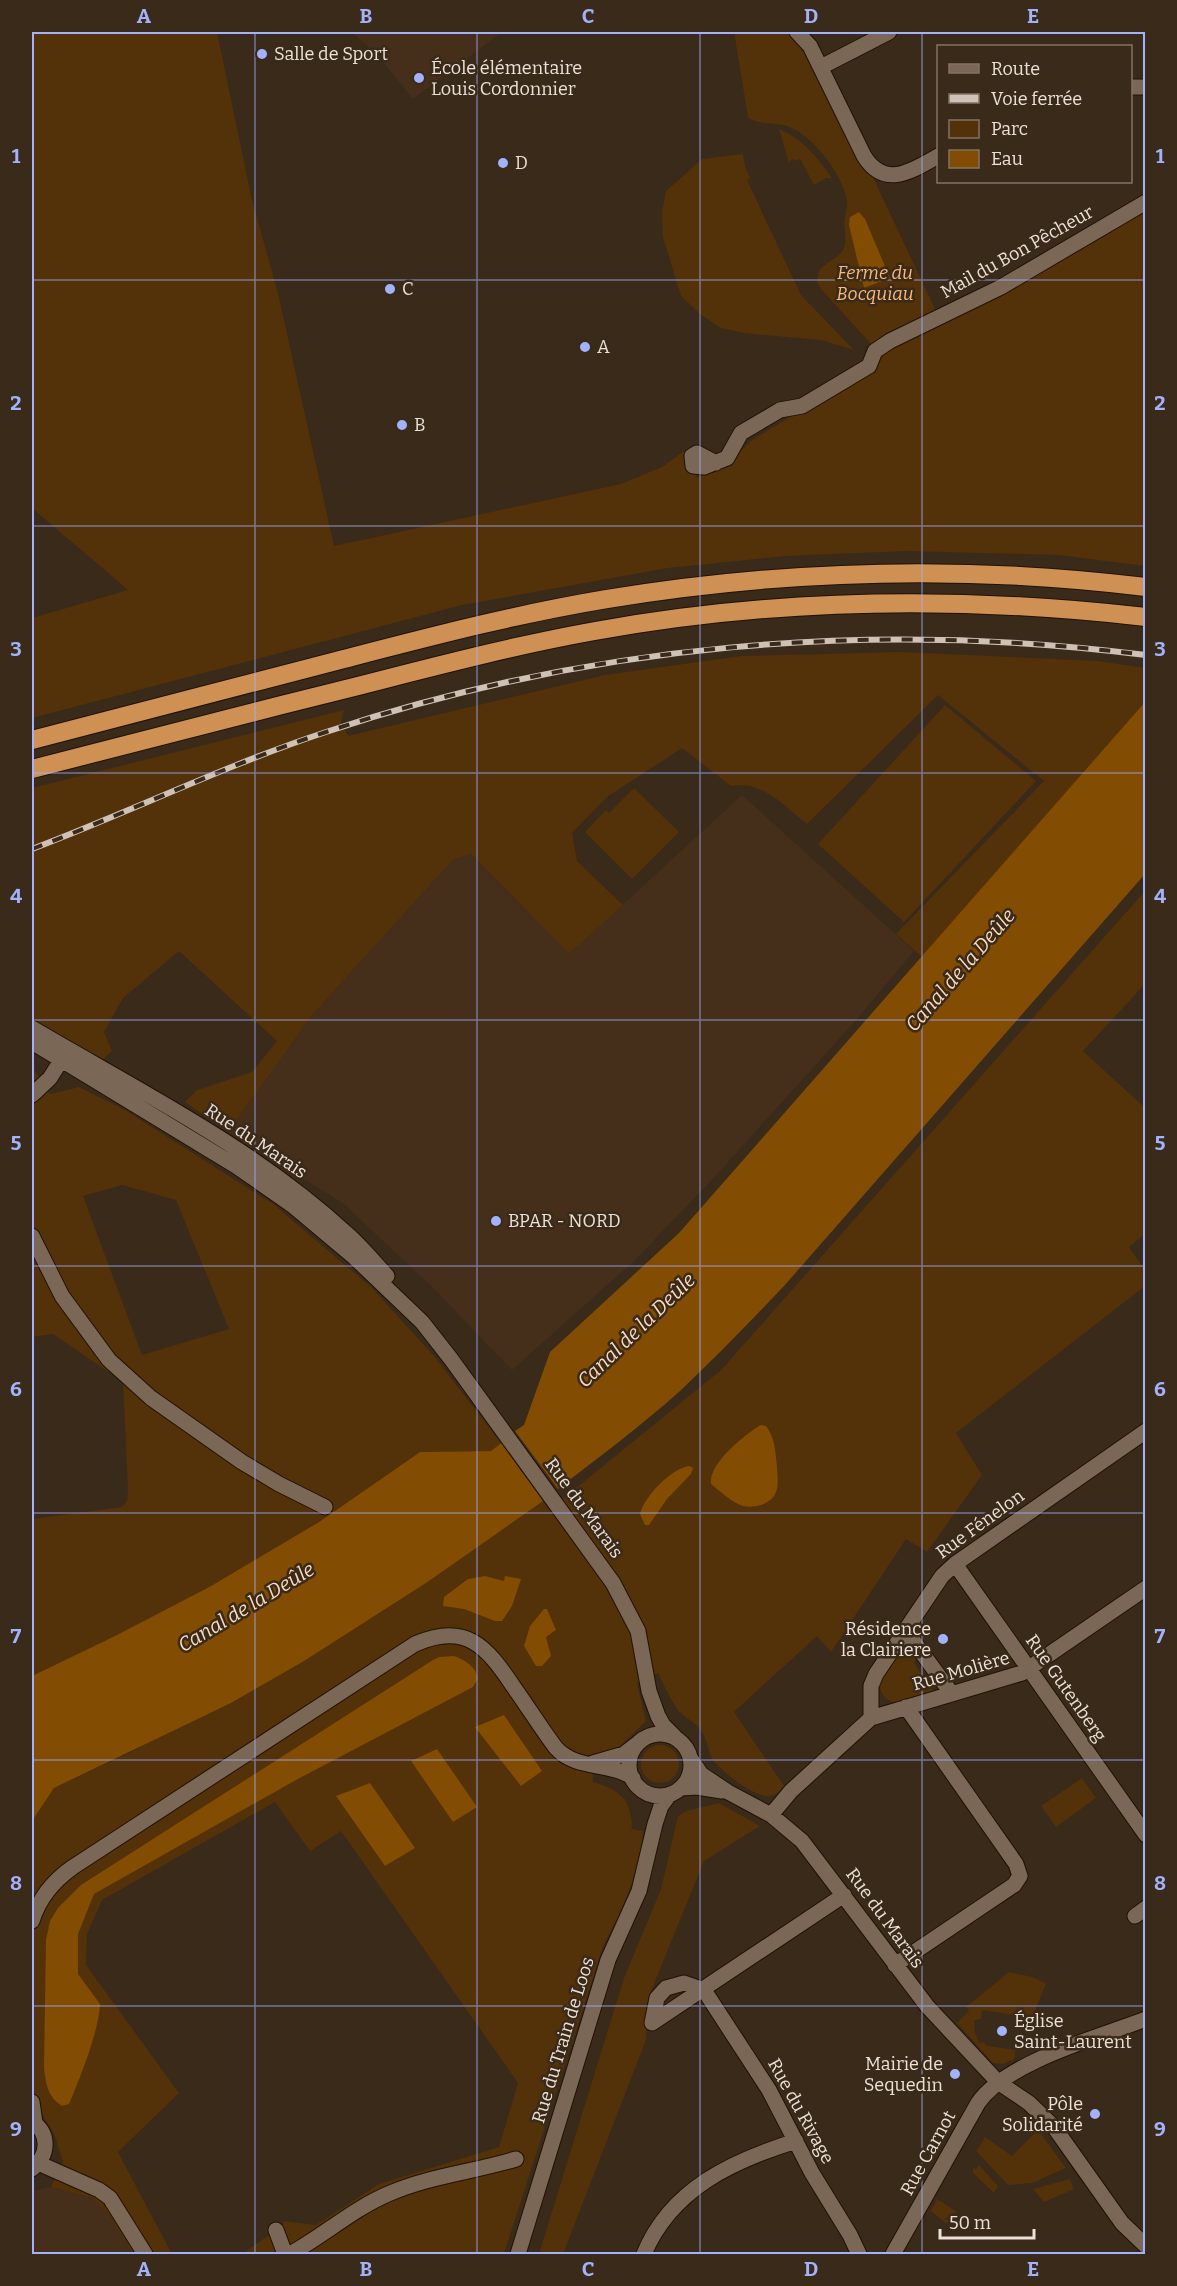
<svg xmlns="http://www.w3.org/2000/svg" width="1177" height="2286" font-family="Bitter,serif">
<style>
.built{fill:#452f1a}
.green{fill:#533109;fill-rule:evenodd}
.water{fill:#824c02}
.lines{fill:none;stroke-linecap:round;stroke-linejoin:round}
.minor-casing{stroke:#211204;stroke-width:17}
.highway-casing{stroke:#211204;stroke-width:20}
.minor{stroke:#7a6755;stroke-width:15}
.highway{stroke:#cf9153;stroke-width:18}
.rail-casing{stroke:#cec2b7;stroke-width:6}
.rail{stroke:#3a2a1a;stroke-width:4;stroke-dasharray:11;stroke-linecap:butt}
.grid{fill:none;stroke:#a3b2fd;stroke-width:1.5;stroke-opacity:0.55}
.poi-dot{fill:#a3b2fd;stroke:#3a2a1a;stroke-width:2}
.labels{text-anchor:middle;stroke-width:5;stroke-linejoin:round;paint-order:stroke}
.poi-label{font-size:18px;fill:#ece1d7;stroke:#3a2a1a;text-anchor:start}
.street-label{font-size:18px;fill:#ece1d7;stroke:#3a2a1a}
.park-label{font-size:18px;font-style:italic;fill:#f9b97b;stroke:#3a2a1a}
.water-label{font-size:20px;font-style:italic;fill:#fcdbbd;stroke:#3a2a1a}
.neatline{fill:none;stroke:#a3b2fd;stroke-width:2}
.grid-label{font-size:20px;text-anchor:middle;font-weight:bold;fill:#a3b2fd}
</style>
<rect width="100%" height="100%" fill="#3a2a1a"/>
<path class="built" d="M 352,32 L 502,32 L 413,99 L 380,58 Z
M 742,795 L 914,951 L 856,1020 L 708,1184 L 634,1261 L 512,1370 L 434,1289 L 344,1204 L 228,1132 L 314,1013 L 453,860 L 471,854 L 569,954 Z
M 51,2187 L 92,2198 L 110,2216 L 133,2254 L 32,2254 L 32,2191 Z"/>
<path class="green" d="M 32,32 L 217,32 L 252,200 L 278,293 L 334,546 L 621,484 L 662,467 L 687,449 L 697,478 L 728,463 L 752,440 L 874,366 L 883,348 L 1145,210 L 1145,566 L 1059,555 L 907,551 L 785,556 L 668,568 L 462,605 L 32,718 L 32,618 L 128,590 L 32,508 Z
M 734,32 L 790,32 L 802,43 L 856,156 L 863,167 L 871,173 L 936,311 L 872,345 L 821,289 L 817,282 L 819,271 C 825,262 838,259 843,250 C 848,241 844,232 844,223 C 845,215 848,207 847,200 C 842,174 815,139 792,128 C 779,121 758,126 748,117 Z
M 779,129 C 803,139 817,157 832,178 L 826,178 L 814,185 L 800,159 L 794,161 L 793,159 L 791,160 L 789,163 Z
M 743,154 L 745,166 L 750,178 L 747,180 L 801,295 L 854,350 L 821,340 L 743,333 L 721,328 L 700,314 L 681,296 L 663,237 L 662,212 L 666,191 L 702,159 Z
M 901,652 L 1098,661 L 1145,668 L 1145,702 L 922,957 L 896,934 L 1044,781 L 938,695 L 807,824 C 785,807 761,779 731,786 L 682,748 L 607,797 L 572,833 L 577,861 L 623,905 L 569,954 L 471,854 L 453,860 L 314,1013 L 228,1132 L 185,1102 L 197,1090 L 252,1072 L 277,1041 L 179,951 L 123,998 L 104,1032 L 112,1051 L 98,1064 L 32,1024 L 32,788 L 344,710 L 341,722 L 348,736 L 605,675 L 741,656 Z
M 945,705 L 1036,781 L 904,922 L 818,844 Z
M 634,788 L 679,832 L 632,879 L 585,832 L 606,810 L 609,813 Z
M 1145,891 L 1145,984 L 1083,1051 L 1145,1108 L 1145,1234 L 1129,1247 L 1145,1270 L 1145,1286 L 956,1433 L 982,1475 L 927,1552 L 906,1539 L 831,1652 L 817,1636 L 734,1712 L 784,1786 C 780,1791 776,1795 769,1796 C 755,1798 719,1770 712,1758 C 707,1748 707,1737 699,1728 C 693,1721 684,1717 678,1710 C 670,1699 664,1685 658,1673 L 637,1683 L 646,1721 L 614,1752 L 592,1754 L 593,1782 C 620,1790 632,1799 632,1829 L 643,1831 C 639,1874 623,1909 603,1946 L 504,2254 L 242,2254 L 282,2226 L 284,2221 L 316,2225 L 379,2184 L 499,2147 L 518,2083 L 341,1831 L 310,1851 L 275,1802 L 102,1900 L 87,1934 L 86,1965 L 179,2093 L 118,2152 L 172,2254 L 133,2254 L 110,2216 L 92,2198 L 51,2187 L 63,2161 L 54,2133 L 38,2108 L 32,2108 L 32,1821 L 54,1788 L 133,1751 L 429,1581 L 536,1505 L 543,1501 L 549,1510 L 721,1370 Z
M 32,1067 L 50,1094 L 79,1087 L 125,1110 L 273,1204 L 371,1287 L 434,1356 L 501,1443 L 491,1451 L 420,1452 L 319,1522 L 211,1586 L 116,1636 L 32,1676 L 32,1519 L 122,1507 L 127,1501 L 128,1490 L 123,1382 L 53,1334 L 32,1337 ZM 122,1185 L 176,1200 L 229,1329 L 142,1355 L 83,1196 Z
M 905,1646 L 909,1646 L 918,1651 L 914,1663 L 934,1692 L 895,1703 C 885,1700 879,1693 880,1682 L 901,1648 Z
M641 1764a19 19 0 1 1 38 0a19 19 0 1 1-38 0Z
M 1082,1778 L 1096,1798 L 1056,1827 L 1041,1806 Z
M 719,1803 L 760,1826 L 704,1861 L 649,1996 L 646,2040 L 563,2254 L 539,2254 L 624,1978 L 661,1889 L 678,1816 L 686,1811 Z
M 1009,1972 L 1033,1977 L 1046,1984 L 1032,2018 L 982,2010 L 981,2019 L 974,2020 L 975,2032 L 979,2043 L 984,2042 L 987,2046 L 1016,2050 L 1014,2059 L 1003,2064 L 993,2063 L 957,2023 L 969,2011 L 966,2007 Z
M 1038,2130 L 1066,2168 L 1032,2183 L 1008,2185 L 976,2151 L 985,2137 L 1012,2156 Z
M 979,2165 L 998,2186 L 994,2193 L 973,2173 L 973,2168 L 976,2169 Z
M 1070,2179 L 1074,2189 L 1044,2202 L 1033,2189 Z
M 937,2199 L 957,2212 L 947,2224 L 931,2211 Z"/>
<path class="water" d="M 859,212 L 865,219 L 890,278 L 864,288 L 849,225 L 850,217 Z
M 1145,702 L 1145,874 L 784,1286 C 750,1322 716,1357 680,1391 C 641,1426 599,1457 558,1489 L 515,1431 L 524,1425 L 550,1352 L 679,1233 Z
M 761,1425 L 766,1426 C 775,1438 775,1450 777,1466 C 778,1484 781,1498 761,1505 C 753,1507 746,1508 738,1504 C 728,1499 720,1491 711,1484 C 708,1464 745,1434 761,1425 Z
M 501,1443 L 543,1501 L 429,1581 L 304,1661 L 231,1703 L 54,1788 L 32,1821 L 32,1676 L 115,1636 L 211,1586 L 319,1522 L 420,1452 L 491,1451 Z
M 690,1466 L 693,1468 L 691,1474 L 667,1499 L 649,1525 L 645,1525 L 640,1514 C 644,1497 672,1467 690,1466 Z
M 485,1576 L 504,1581 L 505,1576 L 521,1579 L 512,1606 L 502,1621 L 495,1621 L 464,1609 L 443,1606 L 444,1597 L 468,1579 Z
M 544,1609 L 547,1609 L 556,1630 L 546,1637 L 551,1656 L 542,1666 L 536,1666 L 524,1646 L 530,1626 Z
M 454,1656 C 465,1660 475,1666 478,1678 L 473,1687 L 296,1780 L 94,1894 L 78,1934 L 78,1974 L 100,2004 C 99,2031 80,2078 69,2104 L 62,2106 C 48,2097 46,2085 44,2068 L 46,1940 L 50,1921 L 58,1908 L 81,1885 L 433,1660 L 439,1657 Z
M 504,1715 L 542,1771 L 521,1786 L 475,1727 Z
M 437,1749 L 477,1807 L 453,1822 L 411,1761 Z
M 370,1783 L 415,1848 L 385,1866 L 336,1796 Z"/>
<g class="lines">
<g class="minor-casing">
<path id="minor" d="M 797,32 L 810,46 L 864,156 C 885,190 913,170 938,156
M 821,67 L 889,32
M 1130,87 L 1146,87
M 716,463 L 697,453 L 692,456 L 693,466 L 704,467 L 727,458 L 741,433 L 780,410 L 802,406 L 869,366 L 875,351 L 890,341 L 1001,287 L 1146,202
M 32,1028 C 139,1091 254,1148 346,1233 C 361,1246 374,1262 387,1276
M 32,1042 L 236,1166 L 292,1205 L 354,1257 L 422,1322 L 451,1359 L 613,1583 L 638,1631 L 649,1691 L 658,1716 L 663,1725 L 675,1737
M 32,1095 L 50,1078 L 67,1051
M 32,1236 L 62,1296 L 109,1360 L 151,1398 L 242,1462 L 279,1484 L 325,1507
M 955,1564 L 1146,1835
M 906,1631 L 952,1694
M 871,1718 L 871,1686 L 876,1674 L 942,1576 L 955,1564 L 1146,1431
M629 1765a31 31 0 1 1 62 0a31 31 0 1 1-62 0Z
M 691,1759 L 701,1774 L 728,1792 L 771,1815 L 802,1841 L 927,2006 L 998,2082 L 1029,2103 L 1054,2127 L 1122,2223 L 1146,2246
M 593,1763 L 624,1754 L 637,1744
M 681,1788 L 697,1787 L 722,1791
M 771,1815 L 791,1791 L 871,1718 L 1022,1673 L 1146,1588
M 844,1895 L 652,2023 L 657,1998 L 666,1988 L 684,1983 L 704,1990 L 769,2090 L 812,2173 L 850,2235 L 859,2254
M 1135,1916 L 1146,1908
M 32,1921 C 39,1898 53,1881 73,1867 L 415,1644 C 466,1622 486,1646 513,1686 C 528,1707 541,1728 556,1748 C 577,1771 609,1761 633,1778
M 895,1965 L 1014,1885 L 1020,1876 L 1016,1864 L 906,1707
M 32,2102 L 35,2123
M 32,2121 C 50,2134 49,2155 32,2169
M 38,2163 L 99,2190 L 110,2198 L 145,2254
M 276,2230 L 285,2254
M 290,2254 C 323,2236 353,2209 388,2194 C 429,2176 473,2172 516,2159
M 518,2254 L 608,1960 L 639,1891 L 655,1824 L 661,1806 L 670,1794
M 644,2254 C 671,2189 732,2161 796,2141
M 893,2254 L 978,2103 C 1006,2062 1099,2037 1146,2019"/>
</g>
<g class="highway-casing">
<path id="highway" d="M 32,740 C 134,713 237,687 340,660 C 429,637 516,614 607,599 C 784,570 967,565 1146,587
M 32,769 C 136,742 241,715 346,689 C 429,668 511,646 595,631 C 777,598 963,596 1146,617"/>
</g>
<use href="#minor" class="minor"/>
<use href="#highway" class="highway"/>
<g class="rail-casing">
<path id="rail" d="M 32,849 C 130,812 226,765 326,732 C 590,644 870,620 1146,655"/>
</g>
<use href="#rail" class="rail"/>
</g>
<path class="grid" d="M 255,32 L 255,2254M 477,32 L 477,2254M 700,32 L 700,2254M 922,32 L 922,2254M 32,280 L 1146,280M 32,526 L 1146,526M 32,773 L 1146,773M 32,1020 L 1146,1020M 32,1266 L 1146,1266M 32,1513 L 1146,1513M 32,1760 L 1146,1760M 32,2006 L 1146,2006"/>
<g class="poi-dot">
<circle cx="262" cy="54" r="6"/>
<circle cx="419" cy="78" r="6"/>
<circle cx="503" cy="163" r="6"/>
<circle cx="390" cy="289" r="6"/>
<circle cx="585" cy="347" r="6"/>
<circle cx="402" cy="425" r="6"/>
<circle cx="496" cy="1221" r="6"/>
<circle cx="943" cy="1639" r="6"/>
<circle cx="1002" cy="2031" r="6"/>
<circle cx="955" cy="2074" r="6"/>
<circle cx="1095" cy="2114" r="6"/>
</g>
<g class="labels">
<g class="poi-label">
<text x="274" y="60">Salle de Sport</text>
<text x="431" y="74">École élémentaire<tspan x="431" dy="21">Louis Cordonnier</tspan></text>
<text x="515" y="169">D</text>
<text x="402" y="295">C</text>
<text x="597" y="353">A</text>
<text x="414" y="431">B</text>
<text x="508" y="1227">BPAR - NORD</text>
<text x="931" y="1635" text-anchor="end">Résidence<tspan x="931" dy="21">la Clairiere</tspan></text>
<text x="1014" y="2027">Église<tspan x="1014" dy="21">Saint-Laurent</tspan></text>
<text x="943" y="2070" text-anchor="end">Mairie de<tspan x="943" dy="21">Sequedin</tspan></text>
<text x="1083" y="2110" text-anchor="end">Pôle<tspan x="1083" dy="21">Solidarité</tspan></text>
</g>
<g class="street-label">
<text transform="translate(1017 252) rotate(-29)" y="6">Mail du Bon Pêcheur</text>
<text transform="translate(256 1141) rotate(34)" y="6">Rue du Marais</text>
<text transform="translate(584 1508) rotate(54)" y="6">Rue du Marais</text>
<text transform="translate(980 1524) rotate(-36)" y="6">Rue Fénelon</text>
<text transform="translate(961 1671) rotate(-16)" y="6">Rue Molière</text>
<text transform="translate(1066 1688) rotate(55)" y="6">Rue Gutenberg</text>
<text transform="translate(885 1918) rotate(54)" y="6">Rue du Marais</text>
<text transform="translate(563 2040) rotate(-73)" y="6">Rue du Train de Loos</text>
<text transform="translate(801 2111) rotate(61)" y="6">Rue du Rivage</text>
<text transform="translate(928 2153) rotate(-61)" y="6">Rue Carnot</text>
</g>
<g class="park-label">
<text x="875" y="279">Ferme du<tspan x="875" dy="21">Bocquiau</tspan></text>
</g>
<g class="water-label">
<text transform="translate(960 970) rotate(-49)" y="7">Canal de la Deûle</text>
<text transform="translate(636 1330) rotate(-44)" y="7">Canal de la Deûle</text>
<text transform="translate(246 1607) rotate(-31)" y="7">Canal de la Deûle</text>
</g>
</g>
<rect width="1177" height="2286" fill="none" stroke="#3a2a1a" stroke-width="66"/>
<rect x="937" y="45" width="195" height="138" fill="#3a2a1a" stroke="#817366" stroke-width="1.5"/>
<rect x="949" y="64" width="30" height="9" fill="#7a6755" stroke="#817366" stroke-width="1.5"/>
<text x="991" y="75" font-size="18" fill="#ece1d7">Route</text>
<rect x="949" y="94" width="30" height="9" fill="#cec2b7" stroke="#817366" stroke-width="1.5"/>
<text x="991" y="105" font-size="18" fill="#ece1d7">Voie ferrée</text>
<rect x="949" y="120" width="30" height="18" fill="#533109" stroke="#817366" stroke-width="1.5"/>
<text x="991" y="135" font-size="18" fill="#ece1d7">Parc</text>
<rect x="949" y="150" width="30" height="18" fill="#824c02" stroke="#817366" stroke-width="1.5"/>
<text x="991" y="165" font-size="18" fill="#ece1d7">Eau</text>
<path d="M940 2229v9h94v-9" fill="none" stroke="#ece1d7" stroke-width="3"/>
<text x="949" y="2229" font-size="18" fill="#ece1d7" stroke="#3a2a1a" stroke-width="4.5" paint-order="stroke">50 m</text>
<rect x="33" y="33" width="1111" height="2220" class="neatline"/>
<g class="grid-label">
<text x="144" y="23">A</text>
<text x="366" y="23">B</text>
<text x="588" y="23">C</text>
<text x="811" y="23">D</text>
<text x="1033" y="23">E</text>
<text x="16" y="163">1</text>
<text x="1160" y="163">1</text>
<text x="16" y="410">2</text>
<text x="1160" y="410">2</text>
<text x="16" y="656">3</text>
<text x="1160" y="656">3</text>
<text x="16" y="903">4</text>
<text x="1160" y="903">4</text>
<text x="16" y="1150">5</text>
<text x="1160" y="1150">5</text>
<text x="16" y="1396">6</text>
<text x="1160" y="1396">6</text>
<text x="16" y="1643">7</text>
<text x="1160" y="1643">7</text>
<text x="16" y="1890">8</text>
<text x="1160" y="1890">8</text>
<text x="16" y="2136">9</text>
<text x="1160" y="2136">9</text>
<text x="144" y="2276">A</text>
<text x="366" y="2276">B</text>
<text x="588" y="2276">C</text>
<text x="811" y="2276">D</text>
<text x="1033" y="2276">E</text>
</g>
</svg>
